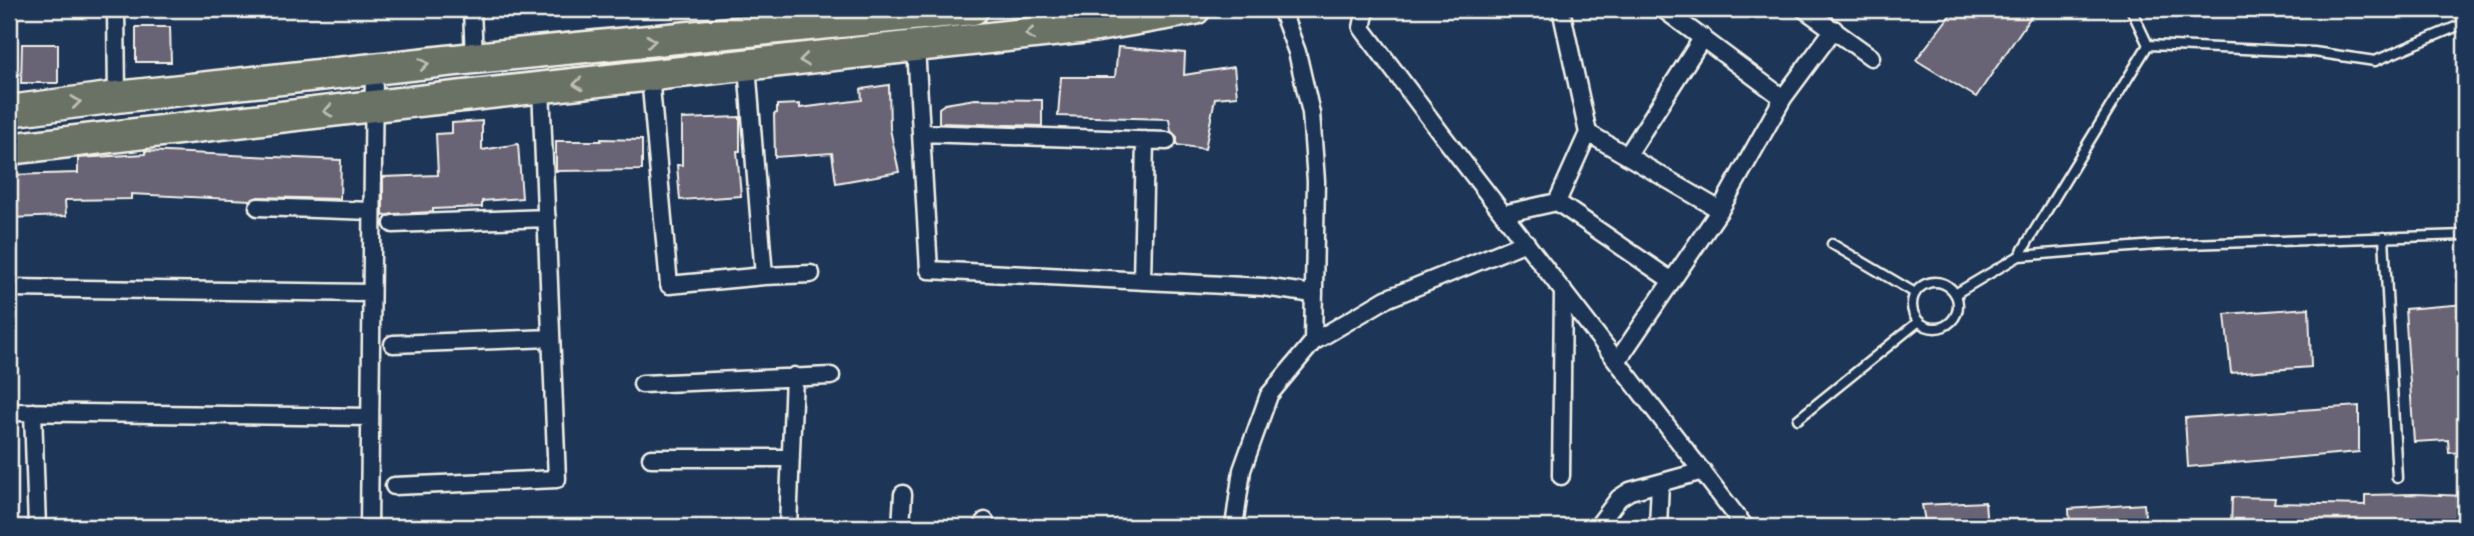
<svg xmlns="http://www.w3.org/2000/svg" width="2474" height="536" font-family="'Architects Daughter',sans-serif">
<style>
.building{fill:#686374;stroke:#f4f1e8;stroke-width:2}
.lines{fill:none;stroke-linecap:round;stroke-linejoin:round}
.lane-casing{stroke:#f4f1e8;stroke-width:13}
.street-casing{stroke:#f4f1e8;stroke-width:21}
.highway-casing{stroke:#f4f1e8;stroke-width:35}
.lane{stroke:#1d3557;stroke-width:8}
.street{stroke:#1d3557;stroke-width:16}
.highway{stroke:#6b7165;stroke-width:30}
.oneway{stroke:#bdbeb4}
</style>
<rect width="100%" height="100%" fill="#1d3557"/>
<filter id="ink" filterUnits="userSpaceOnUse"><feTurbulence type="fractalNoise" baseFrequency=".0143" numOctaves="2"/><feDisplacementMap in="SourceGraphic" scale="14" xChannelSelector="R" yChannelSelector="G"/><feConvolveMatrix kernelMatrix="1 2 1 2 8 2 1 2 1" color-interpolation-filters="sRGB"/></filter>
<g filter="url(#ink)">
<path class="building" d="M 1955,9 L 2036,9 L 1976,97 L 1916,60 Z
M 136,27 L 170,27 L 171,62 L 136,62 Z
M 22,44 L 58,44 L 58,83 L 21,83 Z
M 1118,47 L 1185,53 L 1184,75 L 1234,67 L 1237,96 L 1215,98 L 1205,149 L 1177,145 L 1177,137 L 1171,131 L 1169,119 L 1058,116 L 1061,77 L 1115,77 Z
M 889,85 L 890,129 L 899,172 L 836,183 L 832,153 L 775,157 L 774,114 L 777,113 L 777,105 L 800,104 L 800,108 L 862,100 L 861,89 Z
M 975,99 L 1042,100 L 1042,126 L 939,123 L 939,108 L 945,104 Z
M 740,117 L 740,151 L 737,151 L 741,196 L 680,200 L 677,165 L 682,165 L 682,119 Z
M 482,121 L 482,150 L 518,144 L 522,198 L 482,201 L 482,207 L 433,209 L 433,212 L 393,214 L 383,216 L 383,177 L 438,175 L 436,134 L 452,133 L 452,123 Z
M 601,139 L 642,140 L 642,170 L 556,171 L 556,141 L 601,141 Z
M 145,151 L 341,160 L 340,199 L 258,197 L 251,200 L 131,194 L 131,199 L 65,200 L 66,216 L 9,218 L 9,175 L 78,173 L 78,158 L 145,154 Z
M 2465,304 L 2465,452 L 2449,453 L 2448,440 L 2414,442 L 2405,309 Z
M 2309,308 L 2311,367 L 2231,373 L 2225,314 Z
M 2359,406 L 2359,452 L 2188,467 L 2185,418 Z
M 2415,494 L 2465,496 L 2465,527 L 2231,527 L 2232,497 L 2275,498 L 2274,503 L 2365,505 L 2365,495 Z
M 1985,502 L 1987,527 L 1926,527 L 1922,505 Z
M 2144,504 L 2146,527 L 2070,527 L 2069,509 Z"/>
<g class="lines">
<g class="lane-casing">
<path id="lane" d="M 2131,9 L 2148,45
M 2148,45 L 2314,52 L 2375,61 L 2465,23
M 2384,237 L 2397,478
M 1832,244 L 1915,293
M 2019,256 L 2148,45
M1912 305a23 23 0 1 1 46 0a23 23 0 1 1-46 0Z
M 1955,294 L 2019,256 L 2156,245 L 2465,235
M 1798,419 L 1918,322"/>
</g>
<g class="street-casing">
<path id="street" d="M 116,9 L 117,97
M 472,9 L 474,58
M 1281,9 L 1297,52 L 1311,113 L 1316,181 L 1313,342
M 1366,9 L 1362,28 L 1443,136 L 1745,527
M 1663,9 L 1783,98
M 1804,9 L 1871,57
M 916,47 L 929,270 L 1263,287 L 1314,294
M 747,66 L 764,276
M 650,76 L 669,285 L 764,276 L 811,274
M 921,133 L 1167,141
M 1588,133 L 1720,210
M 1627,156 L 1703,37
M 1557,202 L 1672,281
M 258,207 L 372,211
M 1503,214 L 1557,202 L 1588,133 L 1561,9
M 393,224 L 547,218
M 1142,281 L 1145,140
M 9,288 L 371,293
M 393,344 L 551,338
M 1618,360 L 1720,210 L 1783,98 L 1834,29
M 642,384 L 831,376
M 9,412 L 370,417
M 33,412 L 37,527
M 651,458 L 791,458
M 1561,476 L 1563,290
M 394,486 L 557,479 L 541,87
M 369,527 L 374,70
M 788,527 L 794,376
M 901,527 L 903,494
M 984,527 L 985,521
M 1234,527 L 1242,470 L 1269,395 L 1313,342 L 1386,299 L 1526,242
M 1597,527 L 1619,498 L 1630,491 L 1703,471
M 1658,527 L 1660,483"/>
</g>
<g class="highway-casing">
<path id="highway" d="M 9,111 L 117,97 L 474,58 L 973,9
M 9,149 L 373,106 L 1097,26 L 1195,9"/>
</g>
<use href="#lane" class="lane"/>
<use href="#street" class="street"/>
<use href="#highway" class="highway"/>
</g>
<defs><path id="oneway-chevron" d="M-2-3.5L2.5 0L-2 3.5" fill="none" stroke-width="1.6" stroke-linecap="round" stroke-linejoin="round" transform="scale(1.75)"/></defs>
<g class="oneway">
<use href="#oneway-chevron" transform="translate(1030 34) rotate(174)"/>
<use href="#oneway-chevron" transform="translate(651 41) rotate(-6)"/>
<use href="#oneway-chevron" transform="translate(804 60) rotate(173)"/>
<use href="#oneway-chevron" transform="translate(424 64) rotate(-7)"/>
<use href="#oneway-chevron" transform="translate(578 84) rotate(174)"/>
<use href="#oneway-chevron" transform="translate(76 102) rotate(-7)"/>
<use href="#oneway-chevron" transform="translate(328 111) rotate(173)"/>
</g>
</g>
<rect width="2474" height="536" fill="none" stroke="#1d3557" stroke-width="35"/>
<rect x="18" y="18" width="2439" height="501" fill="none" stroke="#f4f1e8" stroke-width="2.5" filter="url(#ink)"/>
</svg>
